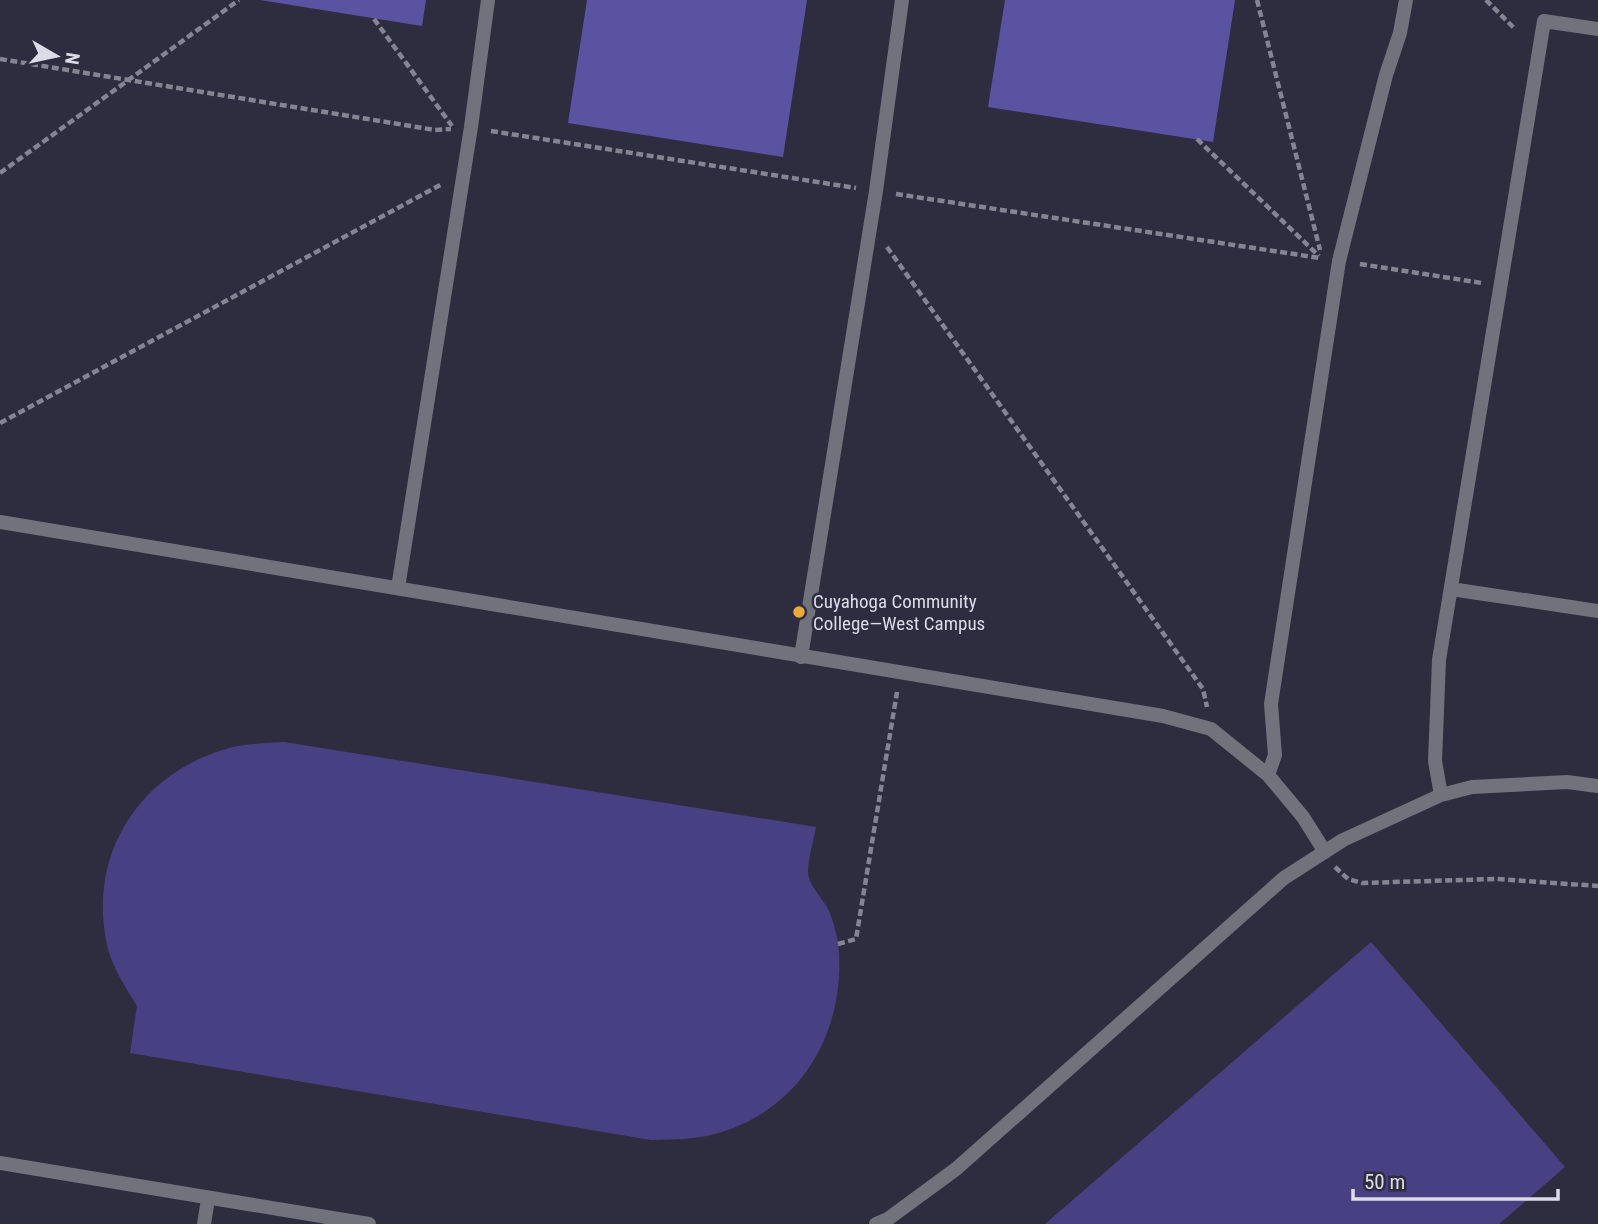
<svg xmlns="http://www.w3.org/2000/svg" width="1598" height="1224" font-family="'Roboto Condensed',sans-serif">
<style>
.green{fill:#474184}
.building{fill:#5a53a2}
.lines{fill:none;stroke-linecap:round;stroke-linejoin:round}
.path{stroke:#848493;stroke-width:4.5;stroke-dasharray:7 3.5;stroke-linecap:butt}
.lane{stroke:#72727c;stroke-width:14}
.poi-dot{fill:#eda83b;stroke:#2e2d40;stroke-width:2.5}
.labels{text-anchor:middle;stroke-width:5;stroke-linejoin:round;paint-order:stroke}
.poi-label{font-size:19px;fill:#dbdce8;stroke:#2e2d40;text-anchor:start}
</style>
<rect width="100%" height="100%" fill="#2e2d40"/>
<path class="green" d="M 284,742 L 816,827 C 814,839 807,863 808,874 C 810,887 824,900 829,911 C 833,920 836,933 838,942 C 848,1029 801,1112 714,1134 C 694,1140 672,1139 651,1140 L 130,1053 L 137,1006 C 126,988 114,970 108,949 C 86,859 136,775 226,749 C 244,744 265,743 284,742 Z
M 1371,942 L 1565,1167 L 1499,1224 L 1045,1224 Z"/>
<path class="building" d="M 260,0 L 426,0 L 422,26 Z
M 587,0 L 807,0 L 783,157 L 568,123 Z
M 1005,0 L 1235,0 L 1213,142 L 988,107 Z"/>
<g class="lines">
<path class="path" d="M 1257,0 L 1320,250
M 1486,0 L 1515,29
M 374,19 L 452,126
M 0,59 L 435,130 L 451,129
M 491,131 L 856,188
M 1197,139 L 1319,256
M 0,173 L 239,0
M 896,194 L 1320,258
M 887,247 L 1203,689 L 1207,707
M 1360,264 L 1482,283
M 0,423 L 442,184
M 1335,867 L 1348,879 L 1362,883 L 1496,879 L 1598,886
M 838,944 L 856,939 L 897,692"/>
<path class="lane" d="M 0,522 L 1163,716 L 1211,729 L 1268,775 L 1303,817 L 1325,852
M 398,588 L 471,127 L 488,0
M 1451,589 L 1598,611
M 801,657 L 876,191 L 902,0
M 1268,775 L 1275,755 L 1271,704 L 1339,261 L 1386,75 L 1400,33 L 1406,0
M 1441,795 L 1435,761 L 1439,660 L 1544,21 L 1598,29
M 0,1163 L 369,1224
M 204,1224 L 208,1199
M 876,1224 L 888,1219 L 956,1169 L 1284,878 L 1343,840 L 1441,795 L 1472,787 L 1567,782 L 1598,786"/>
</g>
<circle class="poi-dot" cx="799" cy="612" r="7"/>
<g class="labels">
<g class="poi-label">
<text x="813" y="608">Cuyahoga Community<tspan x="813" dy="22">College—West Campus</tspan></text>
</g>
</g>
<g transform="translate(56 56) rotate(99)" stroke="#2e2d40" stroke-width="5" paint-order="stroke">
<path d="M0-5L12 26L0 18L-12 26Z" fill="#dbdce8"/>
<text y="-10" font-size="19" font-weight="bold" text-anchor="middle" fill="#dbdce8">N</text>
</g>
<path d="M1353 1189v10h205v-10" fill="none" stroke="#dbdce8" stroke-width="3.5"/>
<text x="1364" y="1189" font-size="21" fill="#dbdce8" stroke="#2e2d40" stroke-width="5" paint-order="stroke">50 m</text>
</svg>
